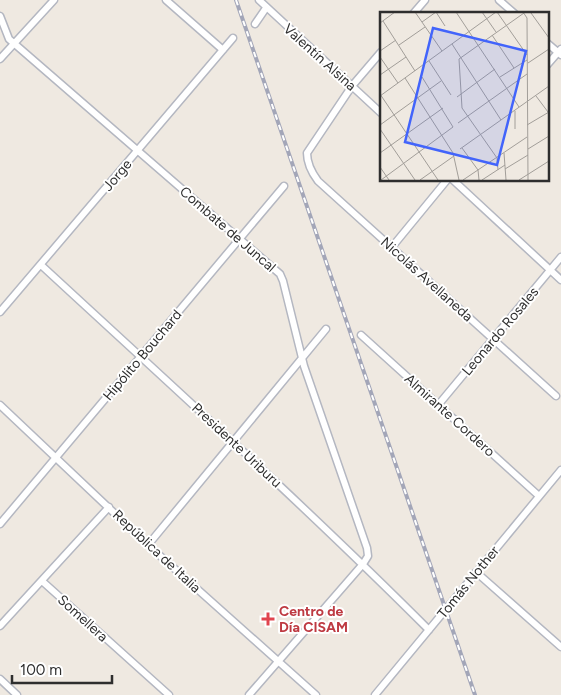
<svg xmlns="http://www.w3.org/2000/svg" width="561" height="695" font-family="Figtree,sans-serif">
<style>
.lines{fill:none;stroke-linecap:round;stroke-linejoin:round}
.street-casing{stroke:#b4b7c1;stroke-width:9}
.street{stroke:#fff;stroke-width:6}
.rail-casing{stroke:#a3a6b8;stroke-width:4}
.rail{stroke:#fff;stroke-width:2;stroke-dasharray:5.5;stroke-linecap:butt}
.health-dot{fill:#e0444e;stroke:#fff;stroke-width:2}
.labels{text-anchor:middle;stroke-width:4;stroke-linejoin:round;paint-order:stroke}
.street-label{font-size:14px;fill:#2e2e2e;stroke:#fff}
.health-label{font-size:14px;font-weight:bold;fill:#be3a42;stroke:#fff;text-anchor:start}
.inset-road{fill:none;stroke:#a29e99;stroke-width:1}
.view{fill:#4264fb;fill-opacity:0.15;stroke:#4264fb;stroke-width:2.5}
.inset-edge{fill:none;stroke:#2e2e2e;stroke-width:2.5}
</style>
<rect width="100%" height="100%" fill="#efe9e1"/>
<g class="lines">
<g class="street-casing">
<path id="street" d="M 166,0 L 223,50
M 259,0 L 381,113
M 499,0 L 515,14
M 413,14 L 425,0
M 0,16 L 9,39 L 280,274 L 283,281 L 304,366 L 367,548 L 368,556 L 363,564 L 249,695
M 255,24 L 266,8
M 547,43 L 561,55
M 381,52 L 352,86 L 307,153 C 307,163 312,173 318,181 L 556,396
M 0,59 L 54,0
M 547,65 L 561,49
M 453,180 L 561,280
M 392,247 L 447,180
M 41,265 C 171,385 303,504 429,630
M 0,312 L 233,38
M 361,335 L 539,496
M 439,404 L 561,257
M 0,405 L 148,545 L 316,695
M 0,524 L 284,186
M 148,545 L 326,329
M 476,572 L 561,647
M 42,581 L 169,695
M 0,626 L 109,507
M 0,679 L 17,695
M 375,695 L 561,470"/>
</g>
<use href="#street" class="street"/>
<g class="rail-casing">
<path id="rail" d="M 236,0 L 475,695"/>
</g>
<use href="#rail" class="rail"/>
</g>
<path class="health-dot" d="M265.5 611.5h5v5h5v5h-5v5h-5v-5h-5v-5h5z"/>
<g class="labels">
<g class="street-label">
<text transform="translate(320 57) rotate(42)" y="5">Valentín Alsina</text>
<text transform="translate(117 175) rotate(-50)" y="5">Jorge</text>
<text transform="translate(228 229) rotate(41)" y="5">Combate de Juncal</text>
<text transform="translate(427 279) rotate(42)" y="5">Nicolás Avellaneda</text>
<text transform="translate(500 331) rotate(-50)" y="5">Leonardo Rosales</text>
<text transform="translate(142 355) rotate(-50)" y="5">Hipólito Bouchard</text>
<text transform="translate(450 415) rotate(42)" y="5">Almirante Cordero</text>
<text transform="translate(237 445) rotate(43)" y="5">Presidente Uriburu</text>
<text transform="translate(157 551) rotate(43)" y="5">República de Italia</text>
<text transform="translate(468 582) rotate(-51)" y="5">Tomás Nother</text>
<text transform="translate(83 618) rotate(42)" y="5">Somellera</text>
</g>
<g class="health-label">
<text x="279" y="616">Centro de<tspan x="279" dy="16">Día CISAM</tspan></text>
</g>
</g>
<g transform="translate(380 12)">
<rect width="169" height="169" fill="#efe9e1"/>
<path class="inset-road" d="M 35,0 L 62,39M 56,0 L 65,14M 76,0 L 139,95M 102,0 L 116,20M 117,0 L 147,43M 143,0 L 147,6 L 148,168M 151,1 L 169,26M 3,9 L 35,59M 42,10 L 56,0M 0,11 L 15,0M 112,23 L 134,56M 72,32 L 121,108M 19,33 L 45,15M 0,39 L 16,28M 0,45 L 18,71M 49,49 L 71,83M 148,51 L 169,37M 0,63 L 26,45M 120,65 L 147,48M 25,66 L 73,141 L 79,168M 0,82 L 58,168M 0,84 L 116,0M 156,84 L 168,100M 77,85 L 115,57M 135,99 L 135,117M 78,111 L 147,62M 0,113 L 61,69M 147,113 L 169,100M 0,117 L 35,168M 82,136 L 98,158 L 99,168M 80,137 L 169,74M 148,137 L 169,124M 0,141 L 63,96M 124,141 L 126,168M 0,155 L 9,168M 125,157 L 148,143M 118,158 L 117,146 L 82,96 L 79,47 L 144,1M 1,168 L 73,115 L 42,65M 40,168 L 74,144M 83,168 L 147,125M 102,168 L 125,153M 139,168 L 169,149"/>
<path class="view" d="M 53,16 L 146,39 L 117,153 L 25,130 Z"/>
<rect width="169" height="169" class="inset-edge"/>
</g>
<path d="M12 675v8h100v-8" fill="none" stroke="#2e2e2e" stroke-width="2.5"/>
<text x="20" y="675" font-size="15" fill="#2e2e2e" stroke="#ffffff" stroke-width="4" paint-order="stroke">100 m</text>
</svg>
